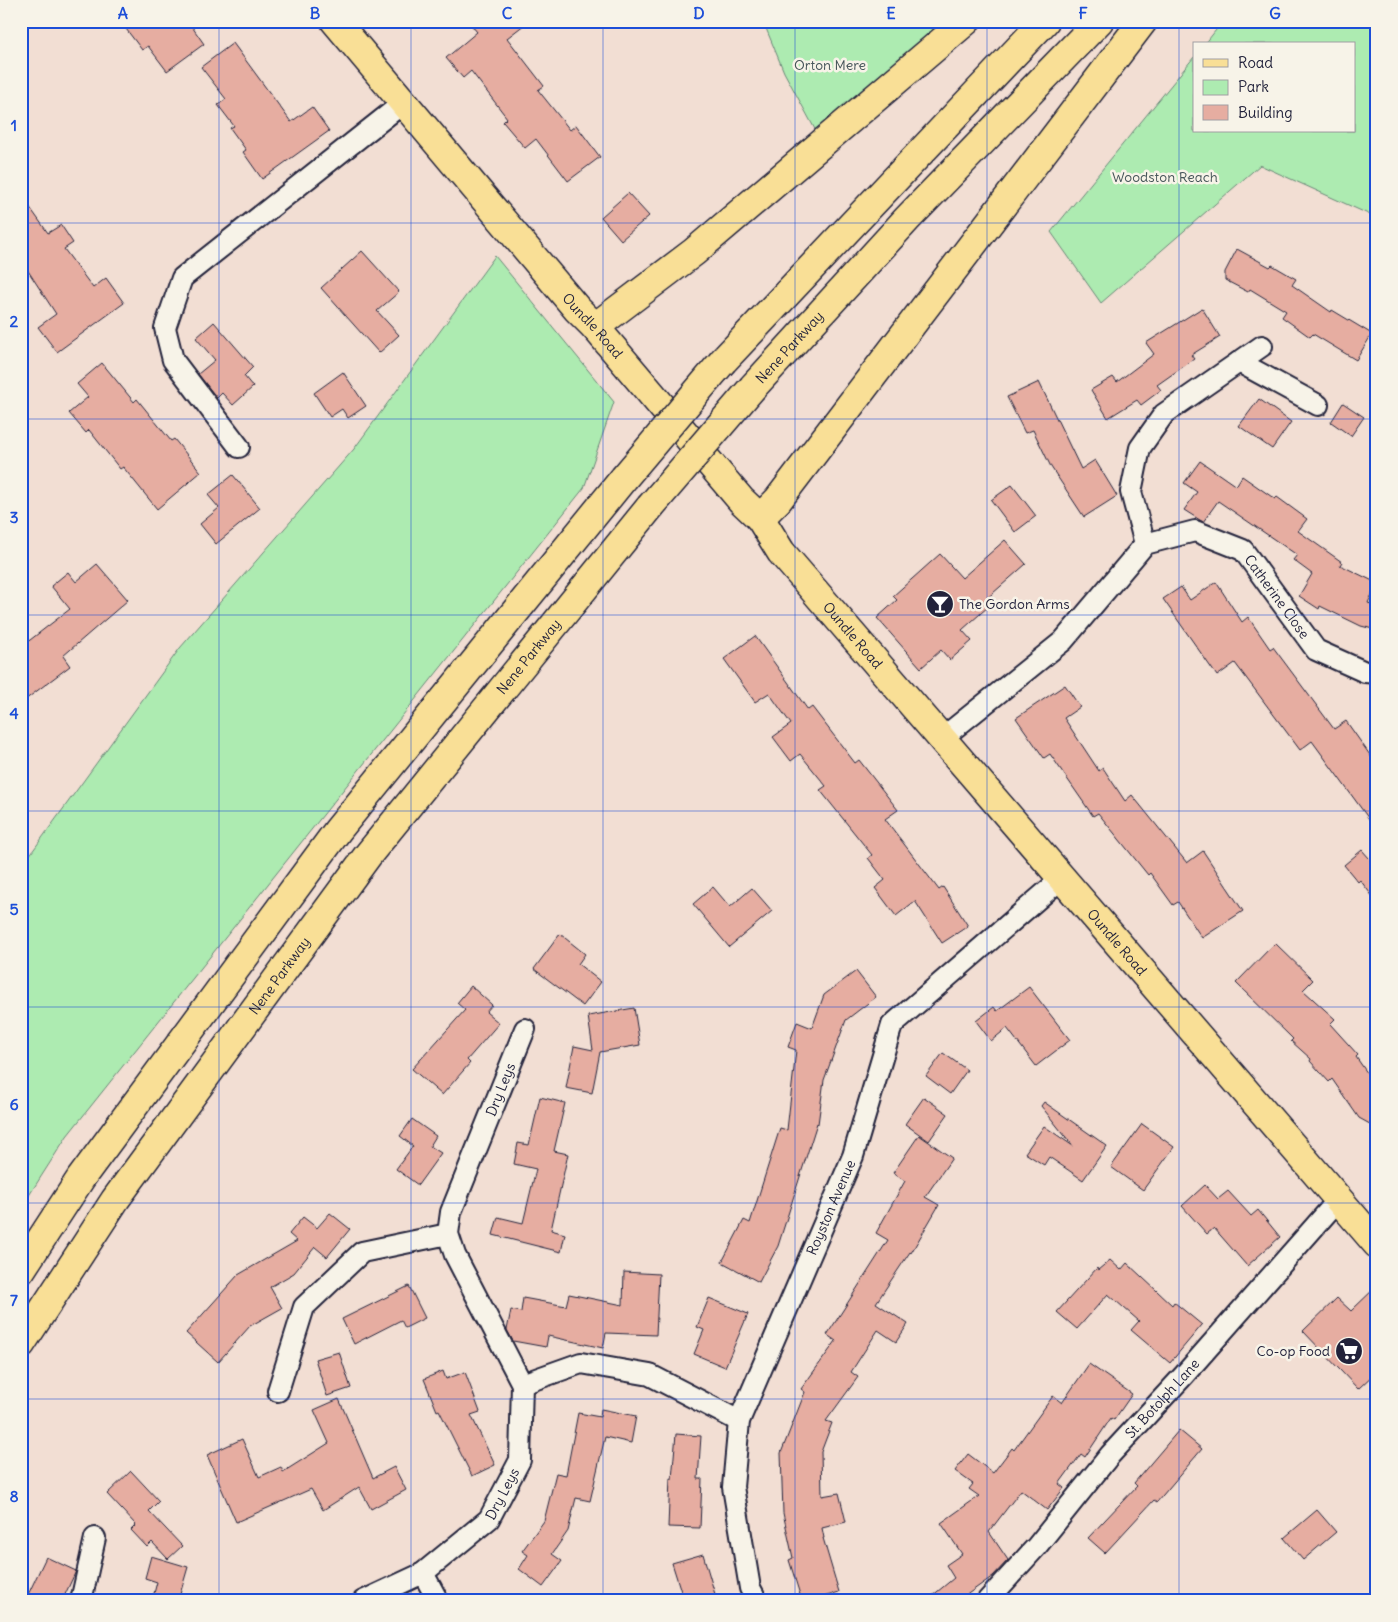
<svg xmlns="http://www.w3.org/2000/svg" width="1398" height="1622" font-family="Delius,sans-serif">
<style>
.green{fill:#adebb1;stroke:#688676}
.building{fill:#e6ada1;stroke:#22223b}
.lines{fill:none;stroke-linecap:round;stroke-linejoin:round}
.minor-casing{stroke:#22223b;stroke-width:24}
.primary-casing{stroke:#22223b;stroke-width:31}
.trunk-casing{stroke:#22223b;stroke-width:31}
.minor{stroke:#f7f3e8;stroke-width:20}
.primary{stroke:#f9df96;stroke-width:28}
.trunk{stroke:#f9df96;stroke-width:28}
.trunk-bridge-casing{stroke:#22223b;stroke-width:31;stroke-linecap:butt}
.trunk-bridge{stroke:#f9df96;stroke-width:28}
.grid{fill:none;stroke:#1d4ed8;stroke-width:1;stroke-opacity:0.55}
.labels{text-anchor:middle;stroke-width:5;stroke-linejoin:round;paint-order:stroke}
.park-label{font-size:14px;fill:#455458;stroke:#f7f3e8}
.street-label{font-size:14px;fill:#22223b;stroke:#f7f3e8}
.poi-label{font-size:14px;fill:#22223b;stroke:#f7f3e8;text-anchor:start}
.neatline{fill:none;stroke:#1d4ed8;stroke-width:2}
.grid-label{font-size:16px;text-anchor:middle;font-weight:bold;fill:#1d4ed8}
</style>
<rect width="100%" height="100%" fill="#f2ded3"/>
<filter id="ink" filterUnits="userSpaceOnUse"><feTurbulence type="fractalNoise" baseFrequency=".02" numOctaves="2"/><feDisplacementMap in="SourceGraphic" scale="10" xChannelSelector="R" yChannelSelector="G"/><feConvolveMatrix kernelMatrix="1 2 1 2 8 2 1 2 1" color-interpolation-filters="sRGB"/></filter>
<g filter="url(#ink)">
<path class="green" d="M 763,21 L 947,21 L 817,133 L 784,72 Z
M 1223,21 L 1377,21 L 1377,218 L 1260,165 L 1101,303 L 1051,232 L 1194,57 L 1194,131 L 1354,131 L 1354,44 L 1205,44 Z
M 495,256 L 614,402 L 584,488 L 67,1136 L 21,1208 L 21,867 L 180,648 L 354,449 Z"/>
<path class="building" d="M 120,21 L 188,21 L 204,44 L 167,71 L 148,46 L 142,50 Z
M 468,21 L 529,21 L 507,38 L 544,86 L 538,90 L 570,130 L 576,125 L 600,157 L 568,181 L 536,139 L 525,148 L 503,122 L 507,118 L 471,71 L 463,78 L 446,58 L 477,32 Z
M 233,43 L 291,122 L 312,107 L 329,131 L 262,179 L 243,152 L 246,150 L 230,128 L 234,126 L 218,105 L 226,99 L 201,67 Z
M 628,193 L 649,216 L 621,240 L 601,217 Z
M 21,195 L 48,233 L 61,225 L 73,243 L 64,249 L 93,288 L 106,278 L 124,303 L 57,352 L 38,327 L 56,314 L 21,260 Z
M 1237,249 L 1270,267 L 1272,265 L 1296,279 L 1292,285 L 1331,312 L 1332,310 L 1372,334 L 1356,360 L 1313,334 L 1310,337 L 1282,317 L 1286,311 L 1250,289 L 1248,292 L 1225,280 L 1225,272 Z
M 362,251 L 399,292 L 377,311 L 399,335 L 379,353 L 321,288 Z
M 1202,308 L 1220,337 L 1191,355 L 1194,359 L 1157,385 L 1161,390 L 1141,405 L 1137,400 L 1108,418 L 1091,390 L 1113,377 L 1117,382 L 1154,354 L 1146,343 Z
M 214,322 L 253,367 L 244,376 L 253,387 L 233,405 L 222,393 L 217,398 L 198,374 L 215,360 L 196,338 Z
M 102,363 L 134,402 L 137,399 L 171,441 L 174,439 L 201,472 L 157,509 L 123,467 L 120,469 L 89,430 L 86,433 L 69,413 L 88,397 L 77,384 Z
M 343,372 L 366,406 L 348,418 L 342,409 L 330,417 L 314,393 Z
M 1039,382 L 1081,469 L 1095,460 L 1117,496 L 1084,517 L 1051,467 L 1033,430 L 1025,433 L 1007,397 Z
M 1259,399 L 1291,422 L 1272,449 L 1239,426 Z
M 1343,403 L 1364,417 L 1351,436 L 1331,422 Z
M 1200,461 L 1236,486 L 1242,476 L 1275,499 L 1277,497 L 1307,519 L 1298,531 L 1342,562 L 1340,565 L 1377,583 L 1368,603 L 1377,606 L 1377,630 L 1361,626 L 1320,606 L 1319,609 L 1299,596 L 1312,574 L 1293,560 L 1297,555 L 1218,501 L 1203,522 L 1184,510 L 1197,492 L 1184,483 Z
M 233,475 L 260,508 L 216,544 L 200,524 L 219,508 L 208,495 Z
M 1012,485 L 1036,516 L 1015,532 L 991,500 Z
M 1005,540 L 1026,564 L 984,601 L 989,606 L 962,630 L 972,641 L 950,660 L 941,650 L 921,668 L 877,618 L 897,600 L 893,596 L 940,554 L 962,578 Z
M 97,564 L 128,600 L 63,656 L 70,666 L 21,703 L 21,647 L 70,609 L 51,586 L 68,572 L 76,582 Z
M 1216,582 L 1242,622 L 1248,617 L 1270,649 L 1273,647 L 1334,729 L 1346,721 L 1377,765 L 1377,830 L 1312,741 L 1300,750 L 1235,663 L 1217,676 L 1163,599 L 1181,587 L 1190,600 Z
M 755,636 L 808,710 L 812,707 L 855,763 L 859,760 L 898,810 L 885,819 L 939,890 L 943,887 L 968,926 L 942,943 L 915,901 L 896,916 L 875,888 L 885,880 L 868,858 L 872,855 L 820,790 L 826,786 L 800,754 L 791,761 L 773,737 L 791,724 L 769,693 L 755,702 L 724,659 Z
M 1065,685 L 1080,707 L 1064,718 L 1099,771 L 1103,768 L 1125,801 L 1132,795 L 1187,863 L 1203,851 L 1243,911 L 1202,938 L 1178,902 L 1173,905 L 1150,873 L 1148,875 L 1098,813 L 1093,816 L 1050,754 L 1044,758 L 1016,718 Z
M 1362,850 L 1377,867 L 1377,902 L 1360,880 L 1358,882 L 1344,865 Z
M 713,887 L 730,907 L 752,888 L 772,911 L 729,947 L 693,904 Z
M 560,934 L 585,954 L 578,964 L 601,982 L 583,1006 L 534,969 Z
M 1275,943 L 1313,980 L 1303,990 L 1335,1019 L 1330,1024 L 1358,1055 L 1356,1057 L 1377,1087 L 1377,1128 L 1359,1118 L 1332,1079 L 1329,1082 L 1310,1061 L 1311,1059 L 1291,1041 L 1293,1039 L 1236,983 Z
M 856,971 L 876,997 L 846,1020 L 824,1080 L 818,1124 L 817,1123 L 778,1246 L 759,1282 L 722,1262 L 744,1220 L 750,1223 L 780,1128 L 787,1130 L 796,1050 L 788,1047 L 797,1022 L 812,1028 L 824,995 Z
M 471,986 L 492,1005 L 486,1012 L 499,1023 L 467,1060 L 470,1063 L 442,1095 L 412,1069 L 465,1010 L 457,1003 Z
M 1029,987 L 1070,1040 L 1036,1066 L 1007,1028 L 991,1041 L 976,1021 L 994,1007 L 997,1011 Z
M 634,1008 L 640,1045 L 600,1052 L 592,1093 L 566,1088 L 574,1046 L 593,1050 L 588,1016 Z
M 943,1053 L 967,1070 L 950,1094 L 926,1076 Z
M 540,1097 L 565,1103 L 554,1151 L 568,1154 L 551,1230 L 565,1234 L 561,1252 L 493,1235 L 498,1217 L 523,1223 L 536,1169 L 514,1164 L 518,1143 L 529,1145 Z
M 924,1097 L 948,1114 L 929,1141 L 905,1124 Z
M 1044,1102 L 1107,1146 L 1083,1180 L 1049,1157 L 1044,1165 L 1025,1153 L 1044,1126 L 1073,1146 L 1041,1106 Z
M 412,1119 L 436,1136 L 430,1146 L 441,1153 L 418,1185 L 396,1169 L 413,1146 L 400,1136 Z
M 1142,1124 L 1174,1147 L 1143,1190 L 1111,1167 Z
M 919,1135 L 952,1158 L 925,1197 L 939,1205 L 911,1253 L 910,1252 L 876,1303 L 908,1324 L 896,1342 L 878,1330 L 851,1372 L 858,1377 L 826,1421 L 832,1423 L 821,1452 L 822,1496 L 839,1493 L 846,1522 L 822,1528 L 824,1538 L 823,1538 L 839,1592 L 811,1601 L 802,1601 L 789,1560 L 793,1558 L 783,1513 L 781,1453 L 805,1392 L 801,1389 L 836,1341 L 827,1335 L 888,1240 L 876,1233 L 905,1181 L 893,1173 Z
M 1205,1185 L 1218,1199 L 1228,1191 L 1251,1216 L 1258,1210 L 1280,1237 L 1247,1266 L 1214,1228 L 1207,1234 L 1182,1206 Z
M 330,1213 L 350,1229 L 327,1257 L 315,1247 L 294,1273 L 270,1287 L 282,1308 L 250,1326 L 218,1362 L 186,1333 L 238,1275 L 297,1241 L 289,1234 L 303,1217 L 317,1228 Z
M 1110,1260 L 1121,1270 L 1127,1263 L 1172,1305 L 1174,1302 L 1202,1325 L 1170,1363 L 1131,1330 L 1139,1321 L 1108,1294 L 1077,1329 L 1057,1312 L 1097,1268 L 1098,1270 Z
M 624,1272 L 659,1274 L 656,1335 L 606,1333 L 603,1348 L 548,1336 L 546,1347 L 513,1341 L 507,1330 L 511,1310 L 521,1312 L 523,1298 L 566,1306 L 569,1294 L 623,1305 Z
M 409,1286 L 425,1318 L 405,1328 L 401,1320 L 354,1344 L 342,1319 Z
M 1377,1286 L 1377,1371 L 1358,1389 L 1303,1331 L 1337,1298 L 1351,1311 Z
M 709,1298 L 748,1314 L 725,1367 L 694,1354 L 704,1330 L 697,1327 Z
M 339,1352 L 351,1388 L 327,1396 L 315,1359 Z
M 1089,1364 L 1132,1394 L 1114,1420 L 1111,1418 L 1085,1457 L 1081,1454 L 1059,1484 L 1064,1488 L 1047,1510 L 1021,1490 L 989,1532 L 1008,1560 L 993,1576 L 958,1601 L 926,1601 L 954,1578 L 946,1565 L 962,1554 L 941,1523 L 979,1496 L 969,1489 L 973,1484 L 955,1471 L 968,1454 L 993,1473 L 1012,1448 L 1014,1450 L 1053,1396 L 1062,1403 Z
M 443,1371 L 446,1379 L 465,1372 L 480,1412 L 471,1415 L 495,1465 L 472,1476 L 439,1410 L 437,1411 L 424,1379 Z
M 339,1399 L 373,1478 L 394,1467 L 406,1490 L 371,1509 L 359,1487 L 323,1510 L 311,1489 L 236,1522 L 207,1455 L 242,1439 L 259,1477 L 281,1467 L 283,1472 L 329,1443 L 314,1410 Z
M 601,1409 L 636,1416 L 631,1443 L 605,1437 L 590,1501 L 576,1498 L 568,1531 L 552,1554 L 562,1561 L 543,1587 L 519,1569 L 528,1555 L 522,1551 L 544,1521 L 556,1473 L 566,1475 L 578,1413 L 600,1417 Z
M 1179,1430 L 1202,1449 L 1157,1502 L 1154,1500 L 1105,1553 L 1088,1538 L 1137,1486 L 1134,1483 Z
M 676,1434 L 701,1436 L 698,1479 L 702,1479 L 700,1528 L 668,1527 L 670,1478 L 672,1479 Z
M 131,1471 L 159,1501 L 149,1511 L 182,1546 L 168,1559 L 152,1542 L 147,1547 L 131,1530 L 136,1525 L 107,1494 Z
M 1317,1510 L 1336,1532 L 1303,1560 L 1284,1538 Z
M 703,1554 L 717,1601 L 684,1601 L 672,1563 Z
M 151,1556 L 188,1567 L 178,1601 L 152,1601 L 157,1582 L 145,1578 Z
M 46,1557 L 76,1571 L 62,1601 L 25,1601 Z"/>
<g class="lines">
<g class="minor-casing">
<g id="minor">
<path d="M 1239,362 L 1318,405"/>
<path d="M 239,447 L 173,360 L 165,328 L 182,278 L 403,103"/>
<path id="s1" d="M 1145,544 L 1195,531 L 1243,550 L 1316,650 L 1365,672 L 1377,673"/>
<path d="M 941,739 L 1063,641 L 1145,544 L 1131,492 L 1140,448 L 1164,414 L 1262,346"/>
<path d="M 522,1384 L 581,1363 L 650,1375 L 739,1421"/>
<path d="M 278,1391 L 304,1307 L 362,1252 L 448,1234"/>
<path d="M 423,1573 L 438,1601"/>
<path d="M 81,1601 L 95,1538"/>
<path id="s2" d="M 363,1601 L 423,1573 L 489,1519 L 520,1460 L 522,1384 L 455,1255 L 448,1234 L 451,1212 L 525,1029"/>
<path id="s3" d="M 757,1601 L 750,1588 L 733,1487 L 739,1421 L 853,1156 L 892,1025 L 1061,879"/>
<path id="s4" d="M 987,1601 L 1037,1546 L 1110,1455 L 1185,1374 L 1339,1199"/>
</g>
</g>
<g class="primary-casing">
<g id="primary">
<path id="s5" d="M 335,21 L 577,309 L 595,327 L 741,500 L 760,518 L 781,552 L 1377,1244"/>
</g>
</g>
<g class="trunk-casing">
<g id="trunk">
<path d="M 595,327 L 694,252 L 966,21"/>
<path d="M 723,361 L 1045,21"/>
<path id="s6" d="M 753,387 L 907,219 L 1099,21"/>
<path d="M 760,518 L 778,500 L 1143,21"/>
<path d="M 21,1270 L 81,1178 L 338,830 L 624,478"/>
<path id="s7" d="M 21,1344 L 115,1200 L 368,855 L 650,507"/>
</g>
</g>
<use href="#minor" class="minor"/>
<use href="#primary" class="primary"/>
<use href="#trunk" class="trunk"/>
<g class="trunk-bridge-casing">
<path id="trunk-bridge" d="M 624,478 L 723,361
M 650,507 L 753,387"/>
</g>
<use href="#trunk-bridge" class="trunk-bridge"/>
</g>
</g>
<path class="grid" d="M 219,21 L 219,1601M 411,21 L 411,1601M 603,21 L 603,1601M 795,21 L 795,1601M 987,21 L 987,1601M 1179,21 L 1179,1601M 21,223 L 1377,223M 21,419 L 1377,419M 21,615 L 1377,615M 21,811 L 1377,811M 21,1007 L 1377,1007M 21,1203 L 1377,1203M 21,1399 L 1377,1399"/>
<defs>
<g id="bar-disc" transform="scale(1.4375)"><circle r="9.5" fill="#22223b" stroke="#f7f3e8"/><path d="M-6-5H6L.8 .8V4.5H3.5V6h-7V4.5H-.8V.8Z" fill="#fff"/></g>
<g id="supermarket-disc" transform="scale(1.4375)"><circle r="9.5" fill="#22223b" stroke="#f7f3e8"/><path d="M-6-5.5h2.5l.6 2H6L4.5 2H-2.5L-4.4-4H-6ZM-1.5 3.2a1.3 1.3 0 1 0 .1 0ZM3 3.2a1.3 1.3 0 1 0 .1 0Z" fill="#fff"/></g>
</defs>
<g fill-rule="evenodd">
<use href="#bar-disc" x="940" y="604"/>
<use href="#supermarket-disc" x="1349" y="1351"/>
</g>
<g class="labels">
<g class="park-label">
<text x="830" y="70">Orton Mere</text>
<text x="1165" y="182">Woodston Reach</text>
</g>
<g class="street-label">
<text dy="5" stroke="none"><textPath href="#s5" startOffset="399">Oundle Road</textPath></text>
<text dy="5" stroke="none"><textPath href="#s6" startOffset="54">Nene Parkway</textPath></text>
<text dy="5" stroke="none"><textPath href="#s1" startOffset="161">Catherine Close</textPath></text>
<text dy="5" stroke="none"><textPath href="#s5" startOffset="804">Oundle Road</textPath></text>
<text dy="5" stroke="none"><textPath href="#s7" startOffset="855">Nene Parkway</textPath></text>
<text dy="5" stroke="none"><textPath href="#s5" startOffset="1209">Oundle Road</textPath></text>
<text dy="5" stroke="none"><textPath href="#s7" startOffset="450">Nene Parkway</textPath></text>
<text dy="5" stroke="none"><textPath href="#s2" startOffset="616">Dry Leys</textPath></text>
<text dy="5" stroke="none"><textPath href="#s3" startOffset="416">Royston Avenue</textPath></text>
<text dy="5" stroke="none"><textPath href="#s4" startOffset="268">St. Botolph Lane</textPath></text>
<text dy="5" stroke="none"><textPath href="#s2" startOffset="180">Dry Leys</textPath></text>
</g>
<g class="poi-label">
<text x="959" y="609">The Gordon Arms</text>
<text x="1330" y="1356" text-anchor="end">Co-op Food</text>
</g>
</g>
<rect width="1398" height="1622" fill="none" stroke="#f7f3e8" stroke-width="55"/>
<rect x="1193" y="42" width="162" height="90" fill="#f7f3e8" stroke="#a29fa3"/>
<rect x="1203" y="59" width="25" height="8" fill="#f9df96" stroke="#a29fa3"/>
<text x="1238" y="68" font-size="15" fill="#22223b">Road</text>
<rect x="1203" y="80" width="25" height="15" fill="#adebb1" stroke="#a29fa3"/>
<text x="1238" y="92" font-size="15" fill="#22223b">Park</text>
<rect x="1203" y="105" width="25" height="15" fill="#e6ada1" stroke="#a29fa3"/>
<text x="1238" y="118" font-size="15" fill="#22223b">Building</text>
<rect x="28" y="28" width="1342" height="1566" class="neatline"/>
<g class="grid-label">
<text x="123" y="19">A</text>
<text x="315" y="19">B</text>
<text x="507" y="19">C</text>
<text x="699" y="19">D</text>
<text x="891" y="19">E</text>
<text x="1083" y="19">F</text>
<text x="1275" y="19">G</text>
<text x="14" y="131">1</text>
<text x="14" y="327">2</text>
<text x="14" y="523">3</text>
<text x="14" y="719">4</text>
<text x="14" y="915">5</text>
<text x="14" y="1110">6</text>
<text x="14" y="1306">7</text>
<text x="14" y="1502">8</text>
</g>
</svg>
